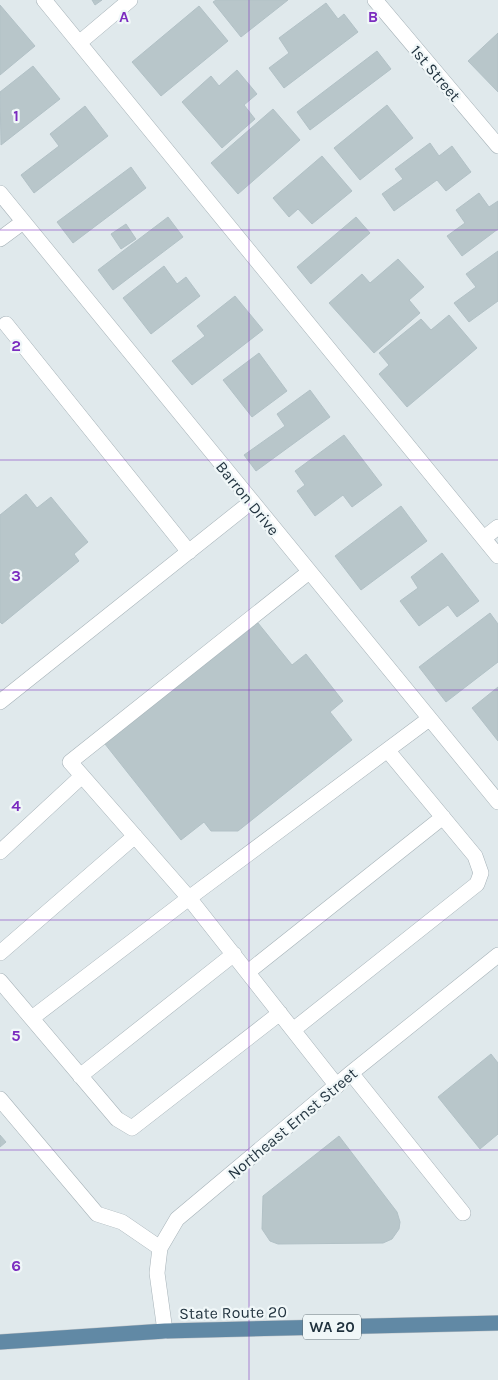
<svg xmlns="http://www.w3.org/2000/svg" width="498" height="1380" font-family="Karla,sans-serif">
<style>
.building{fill:#b8c6ca;stroke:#b2c1c6}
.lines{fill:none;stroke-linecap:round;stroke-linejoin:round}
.minor-casing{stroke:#a6b2b8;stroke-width:16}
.major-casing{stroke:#c0c5c9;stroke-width:16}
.minor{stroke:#fff;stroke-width:15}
.major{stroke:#6189a5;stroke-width:15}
.grid{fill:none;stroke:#7b2cbf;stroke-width:1;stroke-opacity:0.55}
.labels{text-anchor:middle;stroke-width:4.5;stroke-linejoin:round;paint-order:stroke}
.shield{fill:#f0f7f8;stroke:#5e6c75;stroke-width:1}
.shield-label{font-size:15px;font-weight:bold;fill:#1f313d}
.street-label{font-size:16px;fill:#1f313d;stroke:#f0f7f8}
.grid-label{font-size:16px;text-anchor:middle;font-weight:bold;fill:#7b2cbf;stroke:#f0f7f8;stroke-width:4.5;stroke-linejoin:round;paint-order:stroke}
</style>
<rect width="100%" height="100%" fill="#e0e9ec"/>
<path class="building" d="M 92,0 L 102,0 L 95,5 Z
M 216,0 L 288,0 L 241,37 L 213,2 Z
M 326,3 L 338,19 L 344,14 L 358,32 L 284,88 L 269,68 L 289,53 L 279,38 Z
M 0,5 L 35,46 L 0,75 Z
M 199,6 L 228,41 L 161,96 L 132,62 Z
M 498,33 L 498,92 L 468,61 Z
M 377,51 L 391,69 L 310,130 L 297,112 Z
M 33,66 L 60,99 L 1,145 L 0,92 Z
M 237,70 L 257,94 L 244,105 L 255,119 L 222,148 L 182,102 L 211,76 L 219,86 Z
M 387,105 L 413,138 L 360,180 L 334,148 Z
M 85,106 L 108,136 L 34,193 L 21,175 L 59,146 L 50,134 Z
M 273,109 L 300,140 L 238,194 L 211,163 Z
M 430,143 L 439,156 L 452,146 L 471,172 L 446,191 L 437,180 L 394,211 L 382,194 L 403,179 L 395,169 Z
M 322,156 L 352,191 L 312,224 L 298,209 L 289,217 L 273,198 Z
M 131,167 L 146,188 L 73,243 L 57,222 Z
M 479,193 L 489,207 L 498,201 L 498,229 L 462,256 L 447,236 L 465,223 L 456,210 Z
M 168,217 L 183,237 L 113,290 L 98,270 Z
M 356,217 L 370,233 L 311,284 L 297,267 Z
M 126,224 L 136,239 L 121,249 L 111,234 Z
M 498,251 L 498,301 L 469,322 L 454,303 L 476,287 L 466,274 Z
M 398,259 L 424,287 L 409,300 L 420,313 L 374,353 L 329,303 L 362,274 L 370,283 Z
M 164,266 L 177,284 L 186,277 L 200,296 L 151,334 L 123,298 Z
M 235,296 L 263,330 L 192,385 L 172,361 L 205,336 L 197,326 Z
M 449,315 L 477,348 L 407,407 L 379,374 L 389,365 L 379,353 L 421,319 L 431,330 Z
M 259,353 L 287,391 L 252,417 L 223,380 Z
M 310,390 L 330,417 L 256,471 L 244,455 L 285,426 L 277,414 Z
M 344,435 L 382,485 L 352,507 L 343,495 L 315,516 L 297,491 L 305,485 L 295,471 Z
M 26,494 L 37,508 L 51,497 L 88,542 L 74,554 L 79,561 L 2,624 L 0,622 L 0,515 Z
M 401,506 L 427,541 L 361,590 L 335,556 Z
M 442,553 L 479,601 L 457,617 L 448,605 L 419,626 L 400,601 L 418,588 L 411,577 Z
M 490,613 L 498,624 L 498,662 L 446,702 L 419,667 Z
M 258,623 L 292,665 L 306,654 L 343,701 L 330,712 L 352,740 L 238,831 L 211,831 L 204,822 L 181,840 L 105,744 Z
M 498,687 L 498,741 L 472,708 Z
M 491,1054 L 498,1063 L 498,1134 L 480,1149 L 438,1097 Z
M 0,1135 L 6,1142 L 0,1147 Z
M 339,1136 L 397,1212 L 400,1222 L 399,1229 L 392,1239 L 383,1243 L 278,1244 L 270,1241 L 262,1229 L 263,1196 Z"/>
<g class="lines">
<g class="minor-casing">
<path id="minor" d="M 44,0 L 498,556
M 375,0 L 498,146
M 79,43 L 130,0
M 0,193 L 498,802
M 0,239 L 23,222
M 6,324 L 189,552
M 484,538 L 498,527
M 309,572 L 70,762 L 189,898 L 337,1086
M 0,702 L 251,502
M 0,852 L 82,776
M 0,953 L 135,836
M 248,972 L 443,817
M 0,981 L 117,1119 L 132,1128 L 280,1013
M 32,1018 L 189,898 L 429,719
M 293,1030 L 477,884 L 481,873 L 475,856 L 388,751
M 351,1073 L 463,1213
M 80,1076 L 234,954
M 0,1099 L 97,1214 L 122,1222 L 160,1248
M 165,1331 L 157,1273 L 160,1248 L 177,1219 L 351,1073 L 498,955"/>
</g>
<g class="major-casing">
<path id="major" d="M 0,1342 L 165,1331 L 498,1323"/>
</g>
<use href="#minor" class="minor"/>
<use href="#major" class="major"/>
</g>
<path class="grid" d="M 249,0 L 249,1380M 0,230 L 498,230M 0,460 L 498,460M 0,690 L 498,690M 0,920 L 498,920M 0,1150 L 498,1150"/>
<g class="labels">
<rect class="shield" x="303" y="1314.5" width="58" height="25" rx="4"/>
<g class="shield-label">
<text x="332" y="1332">WA 20</text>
</g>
<g class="street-label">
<text transform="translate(436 73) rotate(50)" y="6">1st Street</text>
<text transform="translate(248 498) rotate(51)" y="6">Barron Drive</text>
<text transform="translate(292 1123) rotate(-40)" y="6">Northeast Ernst Street</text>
<text transform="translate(233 1312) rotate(-1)" y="6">State Route 20</text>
</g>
</g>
<g class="grid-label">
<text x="124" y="22">A</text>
<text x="373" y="22">B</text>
<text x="16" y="121">1</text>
<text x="16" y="351">2</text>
<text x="16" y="581">3</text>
<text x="16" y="811">4</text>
<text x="16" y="1041">5</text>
<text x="16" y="1271">6</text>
</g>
</svg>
